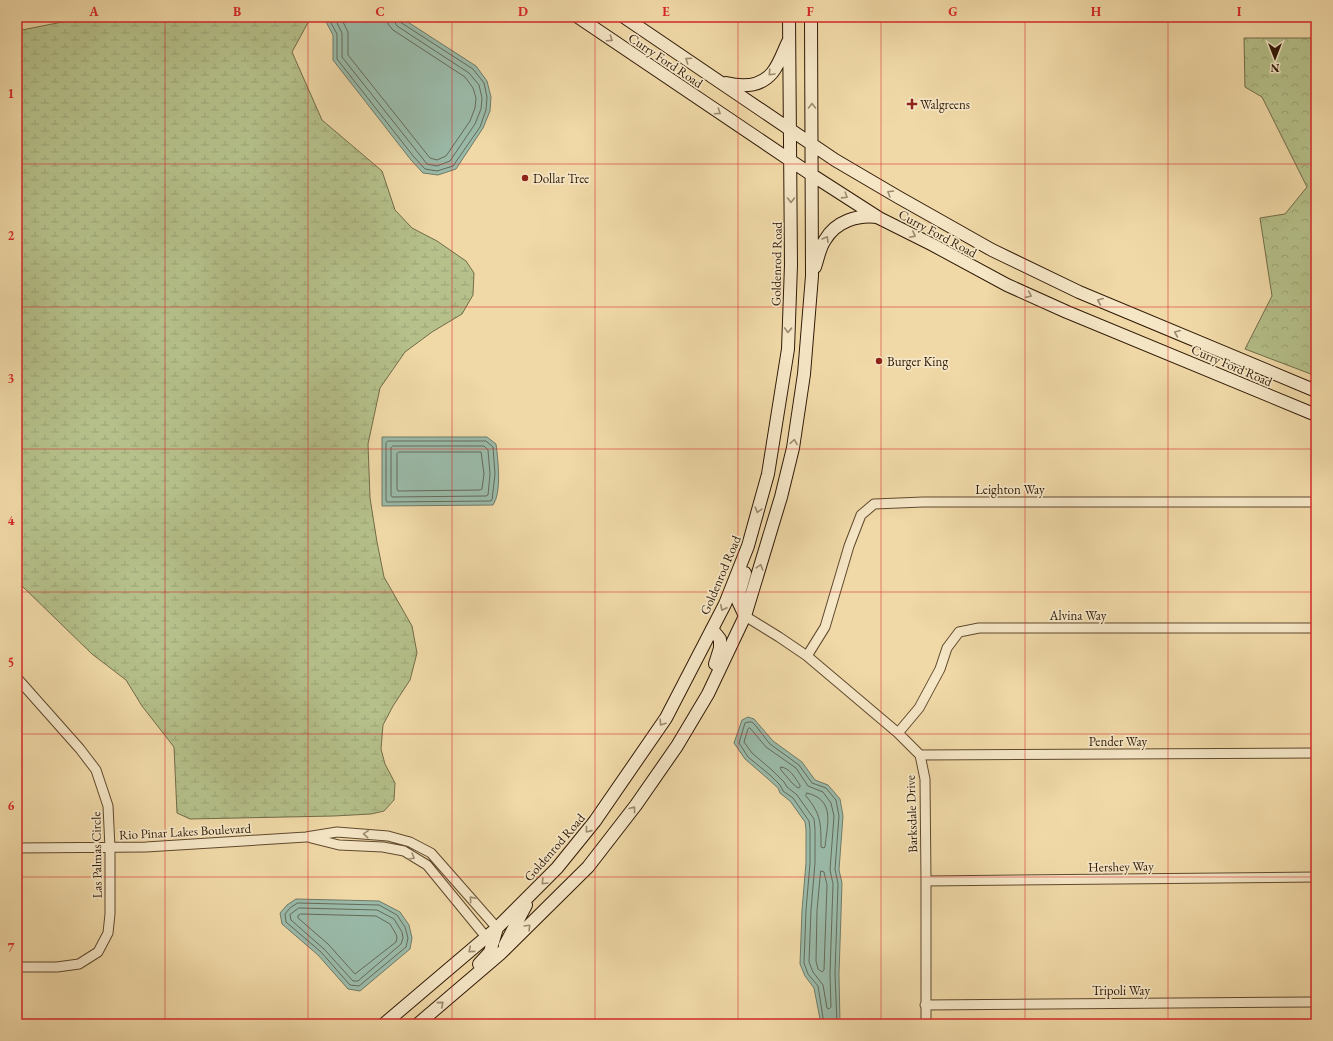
<svg xmlns="http://www.w3.org/2000/svg" width="1333" height="1041" font-family="'EB Garamond',serif">
<style>
.forest{fill:url(#forest-crowns);stroke:#726c48}
.wetland{fill:url(#wetland-marsh);stroke:#726c48}
.water{fill:#9abaa9;stroke:#6f7a68}
.lines{fill:none;stroke-linecap:round;stroke-linejoin:round}
.shore{stroke:#646a58;stroke-width:1}
.street-casing{stroke:#5f492e;stroke-width:11}
.secondary-casing{stroke:#2f1906;stroke-width:14}
.street{stroke:#f5e6c6;stroke-width:9}
.secondary{stroke:#f5e6c6;stroke-width:12}
.oneway{stroke:#9c8a70}
.grid{fill:none;stroke:#d62828;stroke-width:1;stroke-opacity:0.55}
.poi-dot{fill:#8f2418;stroke:#f5e6c6;stroke-width:1.5}
.labels{text-anchor:middle;stroke-width:3.5;stroke-linejoin:round;paint-order:stroke}
.street-label{font-size:13px;fill:#2f1906;stroke:#f5e6c6}
.poi-label{font-size:13px;fill:#2f1906;stroke:#f5e6c6;text-anchor:start}
.neatline{fill:none;stroke:#d62828;stroke-width:1.5}
.grid-label{font-size:13px;text-anchor:middle;font-weight:bold;fill:#d62828}
</style>
<defs>
<pattern id="forest-crowns" width="20" height="18" patternUnits="userSpaceOnUse"><rect width="20" height="18" fill="#b5c08a"/><path d="M2 6a3 3 0 1 1 6 0M12 15a3 3 0 1 1 6 0" fill="none" stroke="#9ca476"/></pattern>
<pattern id="wetland-marsh" width="20" height="14" patternUnits="userSpaceOnUse"><rect width="20" height="14" fill="#b5c08a"/><path d="M1 5h8M5 5V1M11 12h8M15 12V8" fill="none" stroke="#9ca476"/></pattern>
</defs>
<rect width="100%" height="100%" fill="#f0d9a7"/>
<filter id="stains"><feTurbulence type="fractalNoise" baseFrequency=".005" numOctaves="4"/><feColorMatrix values="0 0 0 0 .2 0 0 0 0 .09 0 0 0 0 .02 0 0 0 .5 -.17"/></filter>
<radialGradient id="worn" r=".72"><stop offset=".6" stop-color="#630" stop-opacity="0"/><stop offset="1" stop-color="#630" stop-opacity=".3"/></radialGradient>
<path class="forest" d="M 1244,38 L 1316,38 L 1316,376 L 1245,349 L 1272,296 L 1260,218 L 1285,214 L 1307,187 L 1262,97 L 1245,87 Z"/>
<path class="wetland" d="M 87,17 L 311,17 L 292,52 L 322,120 L 382,171 L 395,210 L 412,228 L 437,241 L 466,261 L 474,273 L 473,295 L 462,314 L 432,332 L 405,352 L 380,388 L 368,444 L 370,498 L 377,542 L 384,577 L 412,626 L 417,653 L 410,680 L 393,706 L 383,725 L 381,749 L 385,764 L 395,783 L 394,800 L 384,811 L 371,814 L 334,816 L 190,819 L 177,813 L 174,747 L 142,706 L 126,680 L 92,654 L 21,585 L 17,572 L 17,31 Z"/>
<path class="water" d="M 330,17 L 400,17 L 476,66 L 487,81 L 491,97 L 490,111 L 483,128 L 456,169 L 438,175 L 423,173 L 411,160 L 333,60 L 333,35 L 326,22 Z
M 382,437 L 487,437 L 496,444 C 498,460 502,492 493,505 L 382,506 Z
M 748,717 L 754,719 L 773,741 L 802,762 L 815,780 L 828,785 L 840,799 L 843,816 L 839,870 L 842,883 L 839,974 L 840,1024 L 821,1024 L 814,988 L 805,976 L 800,964 L 802,910 L 806,863 L 806,829 L 805,822 L 790,801 L 780,793 L 778,788 L 767,778 L 745,759 L 734,743 L 742,720 Z
M 296,899 L 379,901 L 400,912 L 409,925 L 412,938 L 410,949 L 360,991 L 348,989 L 318,955 L 282,924 L 280,913 L 287,905 Z"/>
<g class="lines">
<path class="shore" d="M 333,17 L 331,23 L 337,34 L 337,59 L 414,157 L 425,169 L 437,171 L 453,166 L 480,127 L 486,110 L 487,97 L 484,83 L 473,69 L 400,22 L 398,17
M 338,17 L 337,23 L 342,33 L 342,57 L 427,164 L 437,166 L 450,161 L 475,124 L 481,109 L 482,98 L 479,85 L 469,73 L 397,26 L 394,21 L 393,17
M 344,17 L 343,22 L 348,32 L 348,55 L 430,158 L 437,160 L 446,156 L 470,121 L 475,108 L 476,98 L 473,88 L 465,77 L 393,30 L 388,24 L 387,17
M 388,441 L 486,441 L 493,447 L 495,474 L 492,500 L 490,501 L 387,502 L 386,500 L 386,443 Z
M 393,446 L 484,446 L 488,450 L 490,474 L 488,495 L 486,496 L 392,497 L 391,495 L 391,448 Z
M 399,452 L 481,452 L 484,474 L 482,489 L 480,490 L 398,491 L 397,489 L 397,454 Z
M 750,728 L 766,747 L 796,768 L 808,786 L 823,792 L 831,803 L 834,816 L 830,870 L 833,884 L 830,974 L 831,1007 L 829,1009 L 827,1008 L 823,985 L 813,972 L 809,962 L 811,910 L 815,863 L 815,829 L 814,819 L 797,795 L 787,787 L 784,782 L 773,771 L 752,753 L 744,742 L 748,729 Z
M 781,767 C 790,768 795,778 800,785 L 800,787 L 798,788 L 792,783 L 781,770 Z
M 807,793 C 836,800 827,824 825,847 L 824,848 L 821,847 C 821,823 821,814 806,796 Z
M 821,871 L 824,872 L 827,885 L 824,970 L 822,972 L 818,969 L 816,961 L 817,911 Z
M 298,903 L 379,905 L 397,915 L 405,927 L 408,938 L 406,947 L 359,986 L 350,985 L 321,952 L 286,922 L 285,914 L 290,908 Z
M 299,908 L 377,910 L 394,919 L 402,932 L 403,938 L 401,944 L 358,981 L 353,981 L 324,949 L 291,920 L 290,915 Z
M 301,914 L 376,916 L 390,924 L 396,934 L 397,938 L 396,942 L 355,974 L 328,944 L 298,918 L 298,916 Z
M 824,1024 L 818,986 L 808,974 L 804,963 L 806,910 L 810,863 L 810,829 L 809,821 L 793,798 L 783,791 L 780,785 L 770,775 L 748,757 L 739,743 L 745,723 L 748,722 L 752,722 L 756,726 L 770,744 L 799,765 L 812,783 L 826,788 L 836,800 L 839,816 L 835,869 L 838,884 L 835,974 L 837,1024"/>
<g class="street-casing">
<path id="street" d="M 745,616 L 779,637 L 807,656 L 898,733 L 920,755 L 925,779 L 926,881 L 926,1024
M 807,656 L 825,627 L 849,546 L 861,515 L 874,504 L 923,502 L 1316,502
M 17,678 L 80,749 L 96,770 L 108,806 L 110,848 L 110,914 L 108,933 L 98,952 L 79,964 L 57,967 L 17,967
M 898,733 L 919,708 L 940,669 L 947,648 L 959,632 L 979,628 L 1316,628
M 920,755 L 1316,753
M 311,838 L 339,845 L 383,847 L 404,851 L 427,865 L 486,937
M 17,848 L 146,847 L 306,837 L 337,832 L 388,836 L 410,842 L 431,853 L 497,928
M 926,881 L 1316,877
M 925,1005 L 1316,1002"/>
</g>
<g class="secondary-casing">
<path id="secondary" d="M 578,17 L 812,175 L 879,218 L 933,245 L 1007,285 L 1067,312 L 1316,415
M 624,17 L 835,160 L 898,197 L 992,250 L 1079,292 L 1316,391
M 726,83 C 742,87 760,87 772,73 C 779,65 783,52 788,42
M 815,267 C 818,258 820,247 825,240 C 836,221 857,215 877,217
M 745,616 L 738,601 L 740,590 L 745,573
M 712,629 L 720,639 L 720,648 L 715,664
M 505,945 L 526,905
M 479,964 L 490,952 L 497,928
M 384,1024 L 497,928 L 557,868 L 595,821 L 666,718 L 725,604 L 748,546 L 768,474 L 788,349 L 791,265 L 789,17
M 418,1024 L 500,954 L 588,867 L 636,805 L 677,746 L 708,694 L 745,616 L 781,497 L 793,448 L 804,374 L 812,276 L 811,17"/>
</g>
<use href="#street" class="street"/>
<use href="#secondary" class="secondary"/>
</g>
<defs><path id="oneway-chevron" d="M-2-3.5L2.5 0L-2 3.5" fill="none" stroke-width="1.6" stroke-linecap="round" stroke-linejoin="round"/></defs>
<g class="oneway">
<use href="#oneway-chevron" transform="translate(610 39) rotate(34)"/>
<use href="#oneway-chevron" transform="translate(688 60) rotate(-146)"/>
<use href="#oneway-chevron" transform="translate(771 73) rotate(133)"/>
<use href="#oneway-chevron" transform="translate(812 106) rotate(-90)"/>
<use href="#oneway-chevron" transform="translate(718 112) rotate(34)"/>
<use href="#oneway-chevron" transform="translate(890 193) rotate(-149)"/>
<use href="#oneway-chevron" transform="translate(845 196) rotate(32)"/>
<use href="#oneway-chevron" transform="translate(791 200) rotate(90)"/>
<use href="#oneway-chevron" transform="translate(913 235) rotate(27)"/>
<use href="#oneway-chevron" transform="translate(826 239) rotate(-60)"/>
<use href="#oneway-chevron" transform="translate(1029 295) rotate(24)"/>
<use href="#oneway-chevron" transform="translate(1100 301) rotate(-157)"/>
<use href="#oneway-chevron" transform="translate(788 330) rotate(92)"/>
<use href="#oneway-chevron" transform="translate(1177 333) rotate(-157)"/>
<use href="#oneway-chevron" transform="translate(794 442) rotate(-81)"/>
<use href="#oneway-chevron" transform="translate(758 510) rotate(106)"/>
<use href="#oneway-chevron" transform="translate(760 567) rotate(-73)"/>
<use href="#oneway-chevron" transform="translate(723 608) rotate(116)"/>
<use href="#oneway-chevron" transform="translate(662 723) rotate(124)"/>
<use href="#oneway-chevron" transform="translate(633 809) rotate(-52)"/>
<use href="#oneway-chevron" transform="translate(588 830) rotate(129)"/>
<use href="#oneway-chevron" transform="translate(366 834) rotate(-176)"/>
<use href="#oneway-chevron" transform="translate(412 857) rotate(31)"/>
<use href="#oneway-chevron" transform="translate(544 882) rotate(134)"/>
<use href="#oneway-chevron" transform="translate(472 899) rotate(-131)"/>
<use href="#oneway-chevron" transform="translate(528 927) rotate(-45)"/>
<use href="#oneway-chevron" transform="translate(471 950) rotate(140)"/>
<use href="#oneway-chevron" transform="translate(441 1004) rotate(-41)"/>
</g>
<path class="grid" d="M 165,17 L 165,1024M 308,17 L 308,1024M 452,17 L 452,1024M 595,17 L 595,1024M 738,17 L 738,1024M 881,17 L 881,1024M 1025,17 L 1025,1024M 1168,17 L 1168,1024M 17,164 L 1316,164M 17,307 L 1316,307M 17,449 L 1316,449M 17,592 L 1316,592M 17,734 L 1316,734M 17,877 L 1316,877"/>
<g class="poi-dot">
<path d="M910 98h4v4h4v4h-4v4h-4v-4h-4v-4h4z"/>
<circle cx="525" cy="178" r="4"/>
<circle cx="879" cy="361" r="4"/>
</g>
<g class="labels">
<g class="street-label">
<text transform="translate(666 60) rotate(34)" y="5">Curry Ford Road</text>
<text transform="translate(938 233) rotate(28)" y="5">Curry Ford Road</text>
<text transform="translate(776 264) rotate(-89)" y="5">Goldenrod Road</text>
<text transform="translate(1232 365) rotate(23)" y="5">Curry Ford Road</text>
<text x="1010" y="494">Leighton Way</text>
<text transform="translate(720 575) rotate(-67)" y="5">Goldenrod Road</text>
<text x="1078" y="620">Alvina Way</text>
<text x="1118" y="746">Pender Way</text>
<text transform="translate(911 814) rotate(-92)" y="5">Barksdale Drive</text>
<text transform="translate(185 831) rotate(-3)" y="5">Rio Pinar Lakes Boulevard</text>
<text transform="translate(554 847) rotate(-49)" y="5">Goldenrod Road</text>
<text transform="translate(96 855) rotate(-91)" y="5">Las Palmas Circle</text>
<text transform="translate(1121 866) rotate(-1)" y="5">Hershey Way</text>
<text x="1121" y="995">Tripoli Way</text>
</g>
<g class="poi-label">
<text x="920" y="109">Walgreens</text>
<text x="533" y="183">Dollar Tree</text>
<text x="887" y="366">Burger King</text>
</g>
</g>
<rect width="1333" height="1041" fill="none" stroke="#f0d9a7" stroke-width="44"/>
<g transform="translate(1275 58) rotate(180)" stroke="#f5e6c6" stroke-width="3" paint-order="stroke">
<path d="M0-3L7 15L0 10L-7 15Z" fill="#2f1906"/>
<text y="-6" font-size="11" font-weight="bold" text-anchor="middle" fill="#2f1906">N</text>
</g>
<rect x="22" y="22" width="1289" height="997" class="neatline"/>
<g class="grid-label">
<text x="94" y="16">A</text>
<text x="237" y="16">B</text>
<text x="380" y="16">C</text>
<text x="523" y="16">D</text>
<text x="666" y="16">E</text>
<text x="810" y="16">F</text>
<text x="953" y="16">G</text>
<text x="1096" y="16">H</text>
<text x="1239" y="16">I</text>
<text x="11" y="98">1</text>
<text x="11" y="240">2</text>
<text x="11" y="383">3</text>
<text x="11" y="525">4</text>
<text x="11" y="667">5</text>
<text x="11" y="810">6</text>
<text x="11" y="952">7</text>
</g>
<rect width="100%" height="100%" filter="url(#stains)"/>
<rect width="100%" height="100%" fill="url(#worn)"/>
</svg>
